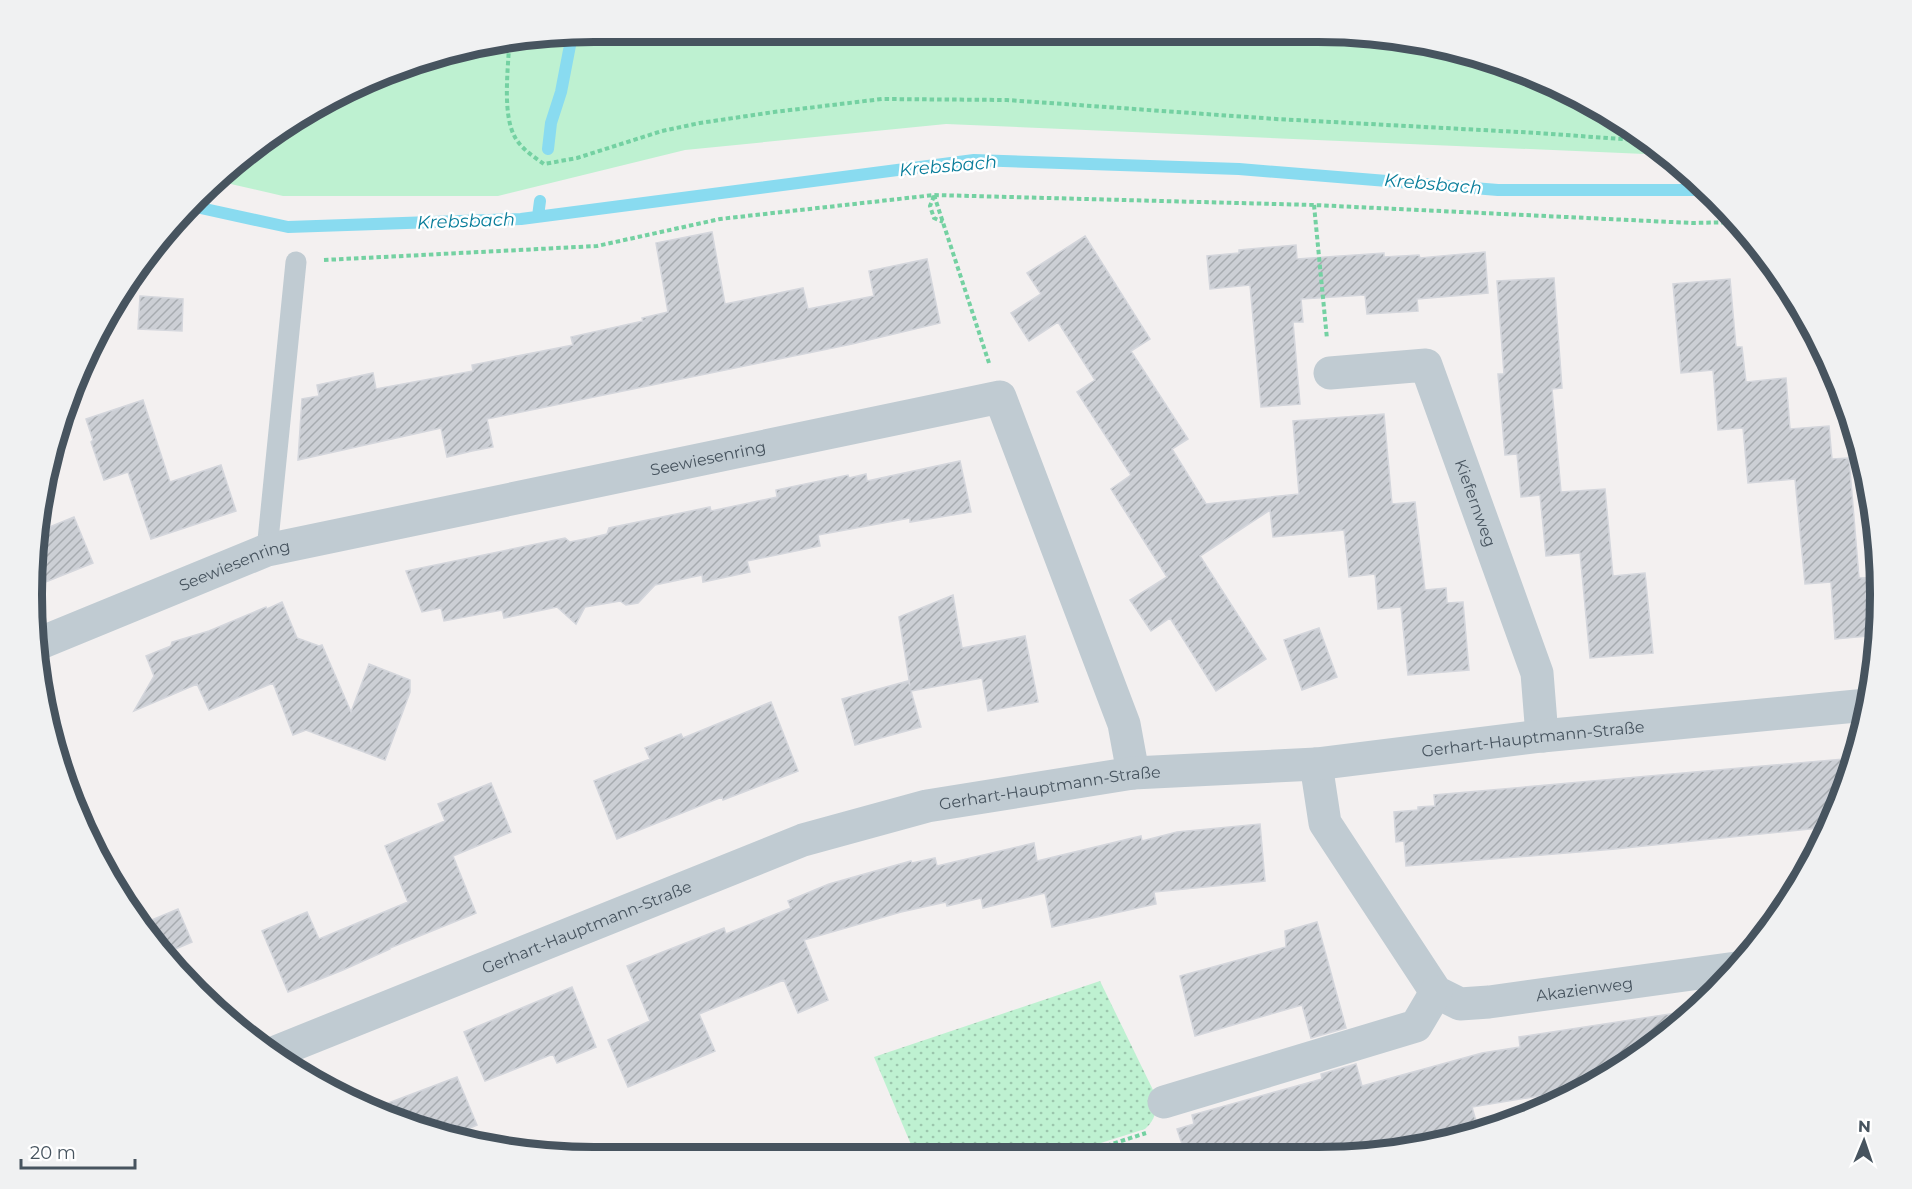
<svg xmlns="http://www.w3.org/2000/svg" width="1912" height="1189" font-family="Montserrat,sans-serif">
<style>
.grass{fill:#bef1d1}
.park{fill:url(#park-dots)}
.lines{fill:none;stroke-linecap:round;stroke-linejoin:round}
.stream{stroke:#89dbf0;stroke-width:12}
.building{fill:url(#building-hatch);stroke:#d4d6dc;stroke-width:1.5}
.path{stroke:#74d1a2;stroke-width:4;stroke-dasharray:4.5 3;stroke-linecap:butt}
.service{stroke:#c0cbd2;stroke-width:21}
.minor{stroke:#c0cbd2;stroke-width:33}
.labels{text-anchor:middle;stroke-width:5;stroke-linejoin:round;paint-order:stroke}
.street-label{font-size:16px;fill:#47545f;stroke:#fff}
.water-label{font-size:18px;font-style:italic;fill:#087d9a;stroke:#fff}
.rim{fill:none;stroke:#47545f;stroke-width:8}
</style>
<defs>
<pattern id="park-dots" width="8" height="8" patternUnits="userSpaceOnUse" patternTransform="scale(1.5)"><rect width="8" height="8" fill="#bef1d1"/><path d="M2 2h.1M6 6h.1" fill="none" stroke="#9cc6ad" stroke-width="1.8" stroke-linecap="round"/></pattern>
<pattern id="building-hatch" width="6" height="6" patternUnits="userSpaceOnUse" patternTransform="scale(1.5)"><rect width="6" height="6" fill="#cccfd5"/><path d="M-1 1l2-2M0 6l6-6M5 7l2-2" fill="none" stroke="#a7abb0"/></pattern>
</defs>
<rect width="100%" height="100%" fill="#f3f0f0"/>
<path class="grass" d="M 595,32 L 1391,36 L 1533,74 L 1660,148 L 1668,155 L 946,124 L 685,150 L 498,196 L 283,196 L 222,182 L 281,127 L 414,61 Z"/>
<path class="park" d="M 1100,981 L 1153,1090 C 1157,1105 1158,1118 1145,1129 L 1063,1155 L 915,1154 L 874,1057 Z"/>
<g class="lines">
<path class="stream" d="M 548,149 L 551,123 L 561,92 L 572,35
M 196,207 L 288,227 L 521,219 L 974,160 L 1239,169 L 1498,190 L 1705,190
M 538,216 L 540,201"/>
</g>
<path class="building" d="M 712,232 L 725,304 L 803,288 L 808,309 L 874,296 L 869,271 L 927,259 L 940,323 L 852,344 L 487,419 L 493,447 L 472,451 L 447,457 L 441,428 L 298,460 L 302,399 L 319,396 L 317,385 L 373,373 L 376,389 L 473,371 L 472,365 L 573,345 L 571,337 L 643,321 L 642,318 L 668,312 L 656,243 Z
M 1085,236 L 1150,339 L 1131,351 L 1188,439 L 1172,449 L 1206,504 L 1299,494 L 1293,421 L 1384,414 L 1392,504 L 1415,502 L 1425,590 L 1446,588 L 1447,603 L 1463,602 L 1469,670 L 1408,675 L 1401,607 L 1378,609 L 1375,574 L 1349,577 L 1344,530 L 1273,537 L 1270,510 L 1200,556 L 1266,659 L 1216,691 L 1170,618 L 1151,631 L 1130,600 L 1167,577 L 1111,489 L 1131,475 L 1077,392 L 1095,380 L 1058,322 L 1029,341 L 1011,313 L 1041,294 L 1027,273 Z
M 1296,245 L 1297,259 L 1384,253 L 1384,257 L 1419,255 L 1420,258 L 1485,252 L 1488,293 L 1417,299 L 1418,311 L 1367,314 L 1365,295 L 1301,299 L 1303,322 L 1293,322 L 1300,404 L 1261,407 L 1250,285 L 1210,289 L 1207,256 L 1239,253 L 1239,250 Z
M 1554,278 L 1562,388 L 1552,389 L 1561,492 L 1605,489 L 1613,576 L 1645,573 L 1653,653 L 1590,658 L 1580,553 L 1546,556 L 1540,495 L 1521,497 L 1517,454 L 1505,455 L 1498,374 L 1504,374 L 1497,281 Z
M 1730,279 L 1736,347 L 1742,347 L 1746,382 L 1786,378 L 1790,429 L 1829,426 L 1832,459 L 1849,458 L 1859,578 L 1878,577 L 1879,635 L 1835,639 L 1831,582 L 1805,584 L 1795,479 L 1748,483 L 1743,428 L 1718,430 L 1713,370 L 1681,373 L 1673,284 Z
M 140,296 L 183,299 L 182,331 L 138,329 Z
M 143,400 L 170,482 L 221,465 L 236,511 L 151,539 L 128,472 L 104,480 L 91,442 L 93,440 L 86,419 Z
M 960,461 L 971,512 L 910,522 L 910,518 L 818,535 L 820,546 L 747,561 L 750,572 L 703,582 L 702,575 L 655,585 L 638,603 L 626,605 L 620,601 L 585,607 L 576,624 L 557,607 L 504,618 L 502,610 L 444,621 L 441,608 L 422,612 L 406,571 L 565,538 L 570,542 L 590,538 L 607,534 L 609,528 L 710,507 L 711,511 L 777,497 L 776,490 L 848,475 L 849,478 L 866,474 L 867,481 Z
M 74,517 L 93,563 L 33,587 L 42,530 Z
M 953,595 L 962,648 L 1025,636 L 1038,702 L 988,711 L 982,678 L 911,691 L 921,727 L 855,745 L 842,699 L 908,681 L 910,686 L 899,617 Z
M 282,602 L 297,638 L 319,646 L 322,645 L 351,712 L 369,664 L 410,680 L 410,692 L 385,760 L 306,730 L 293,735 L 273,683 L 209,710 L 197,684 L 134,711 L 154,676 L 146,656 L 171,646 L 172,642 L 209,631 L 266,607 L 267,609 Z
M 1319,628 L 1337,677 L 1302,690 L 1284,640 Z
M 771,702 L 798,771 L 723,800 L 722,797 L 617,839 L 594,781 L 650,759 L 645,748 L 681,734 L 683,738 Z
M 1855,758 L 1829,827 L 1615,849 L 1406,866 L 1404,841 L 1396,842 L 1394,812 L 1418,810 L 1418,807 L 1435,806 L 1434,795 Z
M 491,783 L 511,832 L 453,856 L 476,913 L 390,948 L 390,949 L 343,970 L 288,992 L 262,931 L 307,912 L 319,939 L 408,902 L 385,846 L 445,821 L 438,804 Z
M 1260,824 L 1265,881 L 1154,892 L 1156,904 L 1052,927 L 1045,893 L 983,908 L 981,898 L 947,906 L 946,902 L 901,912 L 804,940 L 828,1000 L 798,1013 L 784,980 L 699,1014 L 715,1051 L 628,1087 L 608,1040 L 650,1021 L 627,966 L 724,928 L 726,934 L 791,908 L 788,901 L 829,884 L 911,861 L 912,863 L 935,858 L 937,866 L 1034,843 L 1037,861 L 1141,836 L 1142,841 L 1177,832 Z
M 178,909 L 192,942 L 168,952 L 142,924 Z
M 1317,922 L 1346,1028 L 1311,1038 L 1302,1005 L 1195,1036 L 1180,976 L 1286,947 L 1285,931 Z
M 572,987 L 596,1047 L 557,1063 L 553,1054 L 485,1081 L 464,1032 Z
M 1696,1010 L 1688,1018 L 1567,1099 L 1553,1104 L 1551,1094 L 1472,1107 L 1476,1121 L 1350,1156 L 1186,1156 L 1177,1129 L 1194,1124 L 1192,1115 L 1322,1079 L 1321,1074 L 1356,1064 L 1362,1086 L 1482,1053 L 1520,1047 L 1519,1037 Z
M 457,1077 L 477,1125 L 456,1134 L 379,1115 L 370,1110 Z"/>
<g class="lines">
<path class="path" d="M 509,46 C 508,71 502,117 516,139 C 523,150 534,157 544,164 L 577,158 L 662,131 L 700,123 L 774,112 L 882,99 L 1007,100 L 1276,119 L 1538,133 L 1649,141
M 934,195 L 989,363
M 934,196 L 930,206 L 934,218 L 943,222
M 1314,205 L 1327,339
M 324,260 L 597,246 L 720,219 L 934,195 L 1314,205 L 1692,223 L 1739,222
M 1078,1155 L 1146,1133"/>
<path class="service" d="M 267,550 L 296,262"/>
<g class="minor">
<path id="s1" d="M 1330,373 L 1426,365 L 1537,673 L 1542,736"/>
<path id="s2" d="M 38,644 L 267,550 L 1000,397 L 1124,724 L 1133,773"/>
<path id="s3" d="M 1316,764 L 1325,823 L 1436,992 L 1460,1004 L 1489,1002 L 1736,968"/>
<path id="s4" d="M 273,1053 L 803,840 L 927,806 L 1133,773 L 1316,764 L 1542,736 L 1867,705"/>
<path d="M 1164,1102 L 1416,1026 L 1436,992"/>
</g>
</g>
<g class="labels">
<g class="street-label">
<text dy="6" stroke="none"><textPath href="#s2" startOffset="698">Seewiesenring</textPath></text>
<text dy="6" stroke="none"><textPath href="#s1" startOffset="243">Kiefernweg</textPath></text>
<text dy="6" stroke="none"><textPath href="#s2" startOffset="212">Seewiesenring</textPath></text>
<text dy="6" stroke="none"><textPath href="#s4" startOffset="1310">Gerhart-Hauptmann-Straße</textPath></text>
<text dy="6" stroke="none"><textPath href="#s4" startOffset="824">Gerhart-Hauptmann-Straße</textPath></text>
<text dy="6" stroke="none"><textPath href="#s4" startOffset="338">Gerhart-Hauptmann-Straße</textPath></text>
<text dy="6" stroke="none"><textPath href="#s3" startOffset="414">Akazienweg</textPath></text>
</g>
<g class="water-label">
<text transform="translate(948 166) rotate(-5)" y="6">Krebsbach</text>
<text transform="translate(1433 184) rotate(5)" y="6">Krebsbach</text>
<text transform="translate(466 221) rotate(-2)" y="6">Krebsbach</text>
</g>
</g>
<path d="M0 0H1912V1189H0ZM594 42H1318A552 552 0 0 1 1870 594V595A552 552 0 0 1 1318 1147H594A552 552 0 0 1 42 595V594A552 552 0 0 1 594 42Z" fill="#f0f1f2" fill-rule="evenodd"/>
<path class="rim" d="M594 42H1318A552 552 0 0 1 1870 594V595A552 552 0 0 1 1318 1147H594A552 552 0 0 1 42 595V594A552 552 0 0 1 594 42Z"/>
<g transform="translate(1864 1141) rotate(2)" stroke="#ffffff" stroke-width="4.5" paint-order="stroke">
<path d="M0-4.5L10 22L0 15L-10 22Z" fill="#47545f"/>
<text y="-9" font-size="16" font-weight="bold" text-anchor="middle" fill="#47545f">N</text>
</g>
<path d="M21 1159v9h114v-9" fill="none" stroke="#47545f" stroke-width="3"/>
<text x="30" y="1159" font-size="18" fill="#47545f" stroke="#ffffff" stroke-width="4.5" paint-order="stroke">20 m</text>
</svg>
